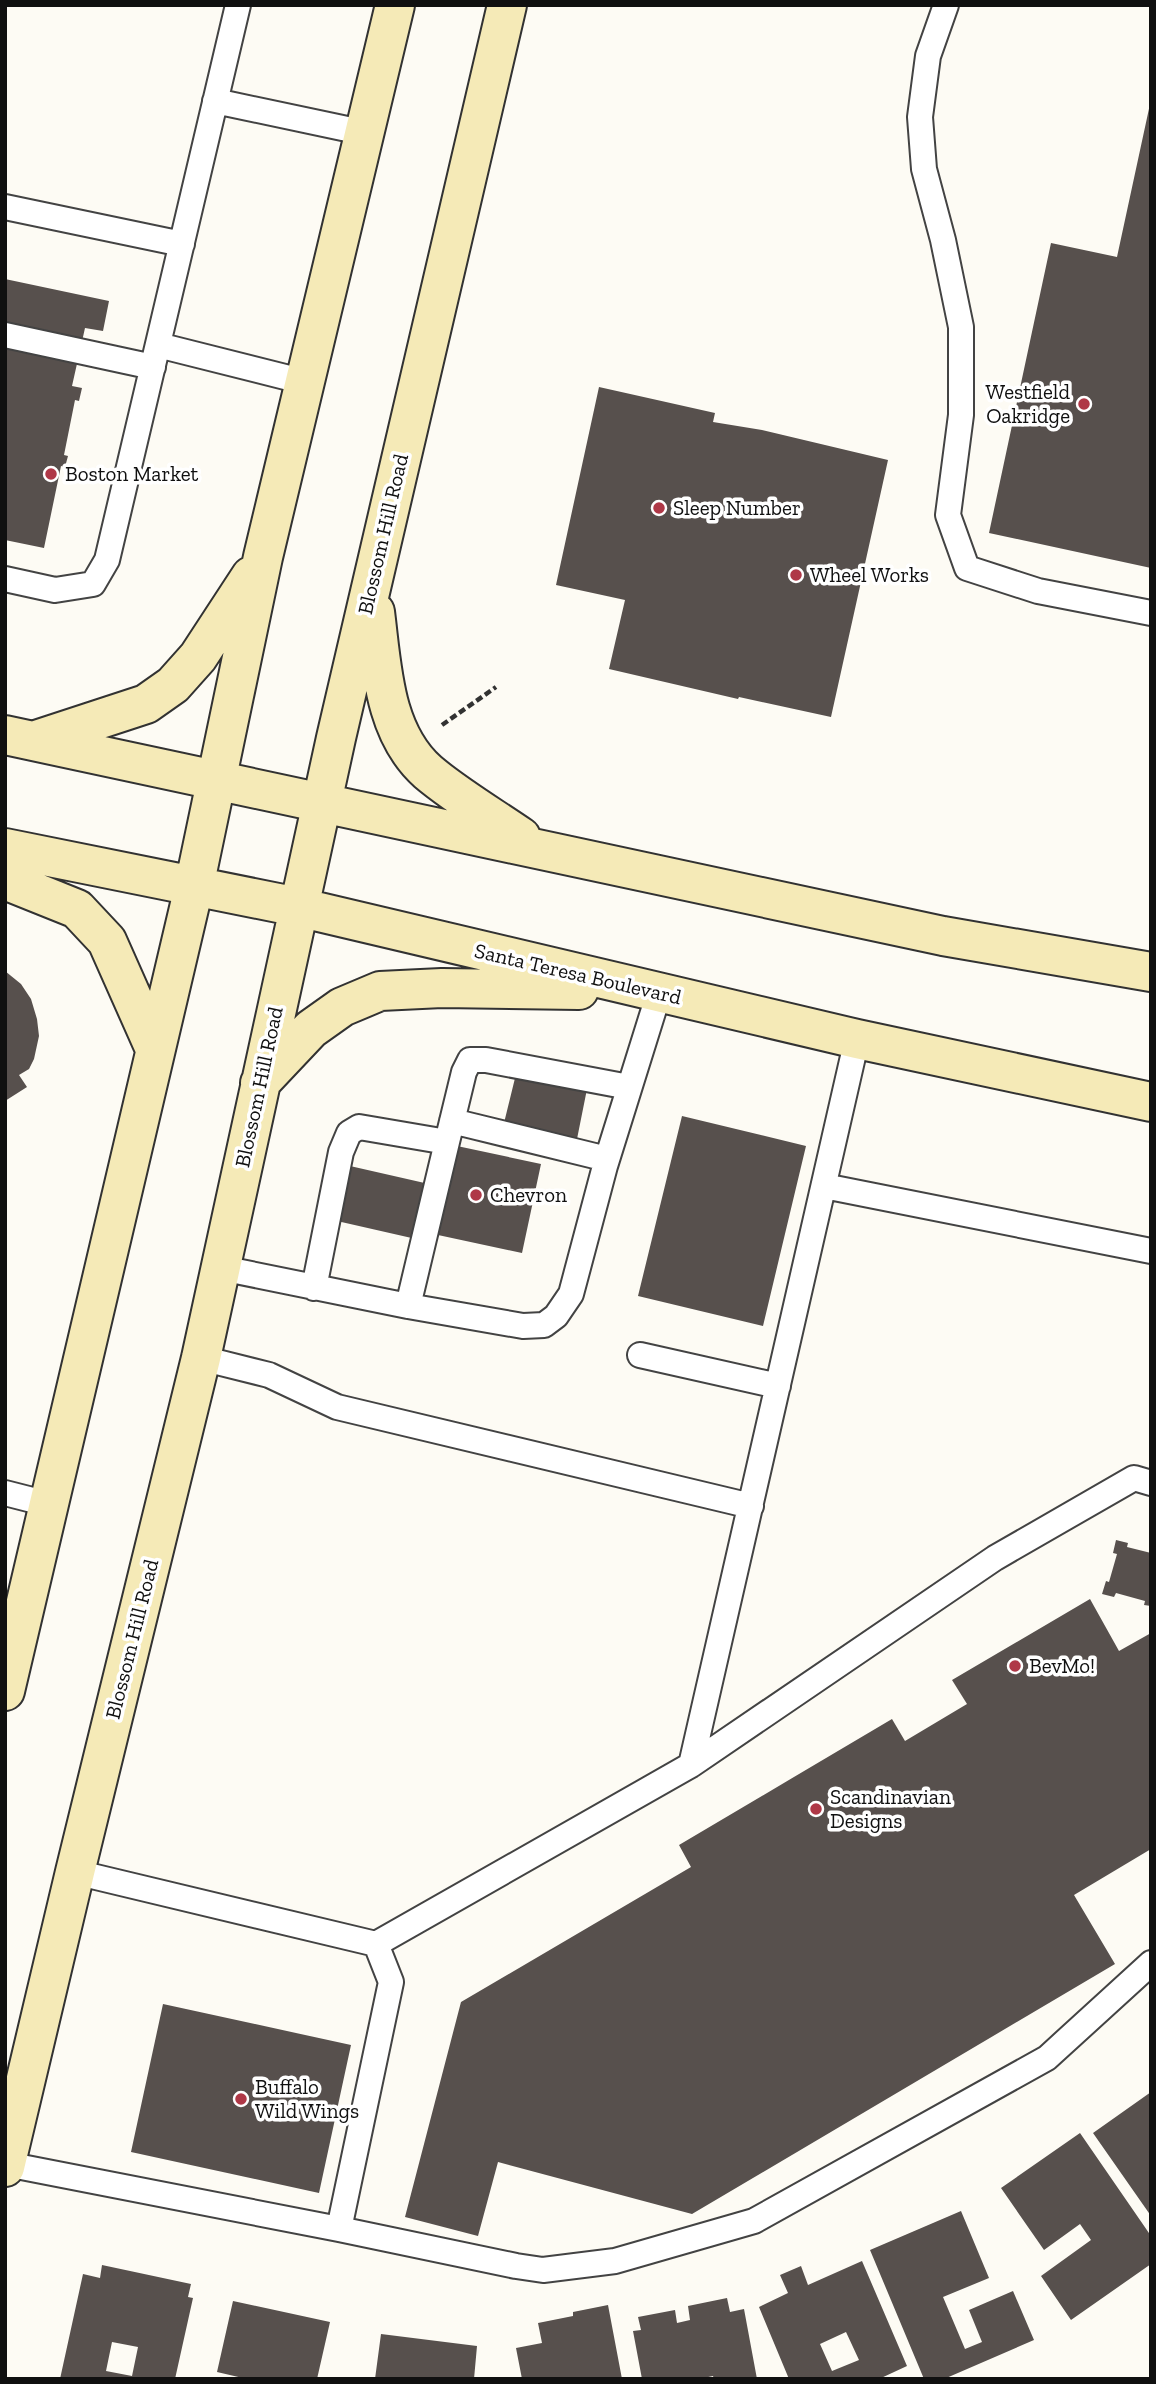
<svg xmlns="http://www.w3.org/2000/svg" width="1156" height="2384" font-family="'Zilla Slab',serif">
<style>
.building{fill:#57504d;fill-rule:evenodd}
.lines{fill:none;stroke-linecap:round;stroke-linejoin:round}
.lane-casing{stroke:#434343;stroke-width:28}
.secondary-casing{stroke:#323232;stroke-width:42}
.path{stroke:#323232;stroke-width:4.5;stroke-dasharray:7 3.5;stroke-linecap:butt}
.lane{stroke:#fff;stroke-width:24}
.secondary{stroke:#f5eab7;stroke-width:38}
.poi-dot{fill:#af3847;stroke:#fff;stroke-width:2.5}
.labels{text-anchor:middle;stroke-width:7;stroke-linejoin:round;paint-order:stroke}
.poi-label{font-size:21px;fill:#101010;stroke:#fff;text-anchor:start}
.street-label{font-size:21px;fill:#101010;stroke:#fff}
</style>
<rect width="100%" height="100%" fill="#fdfbf4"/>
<path class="building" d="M 1150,104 L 1151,104 L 1151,568 L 989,533 L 1051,243 L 1117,257 Z
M 5,279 L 109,301 L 103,331 L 85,328 L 72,386 L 82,388 L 79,401 L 75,400 L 64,455 L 68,456 L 65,467 L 61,466 L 44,548 L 5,540 Z
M 599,387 L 715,413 L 713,422 L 762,430 L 888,460 L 831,717 L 739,697 L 738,699 L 609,669 L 625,600 L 556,585 Z
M 5,971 L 21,984 L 31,999 L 37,1019 L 39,1036 L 34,1059 L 29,1069 L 19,1075 L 27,1087 L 5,1101 Z
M 516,1074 L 587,1089 L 577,1139 L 504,1123 Z
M 682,1116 L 806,1146 L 763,1326 L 638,1296 Z
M 457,1146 L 541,1164 L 522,1253 L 438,1235 Z
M 350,1166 L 429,1184 L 416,1239 L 337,1221 Z
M 1116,1540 L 1128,1543 L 1127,1547 L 1151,1553 L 1151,1606 L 1144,1605 L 1145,1601 L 1116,1593 L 1114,1597 L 1102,1594 L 1106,1581 L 1109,1582 L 1117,1554 L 1113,1553 Z
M 1090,1599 L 1119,1651 L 1151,1633 L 1151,1849 L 1074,1895 L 1115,1964 L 692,2214 L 498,2162 L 478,2236 L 405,2217 L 461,2002 L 691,1867 L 679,1845 L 892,1719 L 905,1741 L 967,1704 L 952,1680 Z
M 163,2004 L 351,2045 L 319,2193 L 131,2152 Z
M 1151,2092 L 1151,2216 L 1093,2133 Z
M 1080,2133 L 1151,2236 L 1151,2264 L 1071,2320 L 1041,2276 L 1091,2240 L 1080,2224 L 1044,2250 L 1001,2188 Z
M 961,2211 L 989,2278 L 943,2297 L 965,2349 L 982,2342 L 969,2310 L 1013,2291 L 1034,2340 L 944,2379 L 924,2379 L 870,2250 Z
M 862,2261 L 907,2366 L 879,2379 L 789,2379 L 759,2307 L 788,2293 L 780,2275 L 801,2266 L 808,2285 ZM 846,2332 L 859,2360 L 832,2371 L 820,2344 Z
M 102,2265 L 191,2284 L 188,2297 L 193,2298 L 175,2379 L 60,2379 L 83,2274 L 100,2278 ZM 112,2342 L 138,2347 L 132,2376 L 106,2371 Z
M 727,2298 L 730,2312 L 744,2309 L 757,2379 L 714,2379 L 713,2376 L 699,2379 L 642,2379 L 633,2331 L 641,2330 L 638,2317 L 675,2310 L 677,2323 L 690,2320 L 688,2306 Z
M 233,2301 L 330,2322 L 317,2379 L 247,2379 L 217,2372 Z
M 608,2305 L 622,2379 L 522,2379 L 516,2348 L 542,2343 L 538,2323 L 573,2316 L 573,2312 Z
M 381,2334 L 477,2346 L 474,2379 L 375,2379 Z"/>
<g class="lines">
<g class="lane-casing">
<path id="lane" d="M 946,5 L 928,56 L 920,117 L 924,169 L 943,240 L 961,327 L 961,415 L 948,515 L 967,568 L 1038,591 L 1151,613
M 215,101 L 366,133
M 5,207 L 182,244
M 5,335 L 153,367
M 158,345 L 305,382
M 5,579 L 55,590 L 93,584 L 107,560 L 238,5
M 452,1121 L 607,1159
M 824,1186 L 1151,1251
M 221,1268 L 408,1306 L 523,1326 L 544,1325 L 556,1316 L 571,1294 L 605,1166 L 659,993
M 314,1288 L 341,1152 L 349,1133 L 359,1127 L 447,1142 L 464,1072 L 470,1060 L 486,1060 L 629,1087
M 408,1306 L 447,1142
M 640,1355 L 778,1386
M 201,1358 L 269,1375 L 337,1407 L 751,1506
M 5,1493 L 48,1504
M 691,1765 L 857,1039
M 75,1872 L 376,1944 L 691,1765 L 995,1558 L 1134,1478 L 1151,1483
M 6,2164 L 339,2229 L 516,2266 L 543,2270 L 615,2261 L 754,2221 L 1047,2058 L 1151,1963
M 339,2229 L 391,1982 L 376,1944"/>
</g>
<g class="secondary-casing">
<path id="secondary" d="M 375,612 C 382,666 383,732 428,772 C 455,795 492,817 521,837
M 5,735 L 943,936 L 1151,972
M 33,741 L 146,704 L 173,685 L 198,657 L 251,576
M 5,848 L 298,907 L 857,1039 L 1151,1102
M 5,880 L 77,909 L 107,941 L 155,1049
M 260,1083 L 311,1029 L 342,1007 L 380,991 L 442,988 L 579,990
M 5,1691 L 194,887 L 263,557 L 395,5
M 5,2167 L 75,1872 L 201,1358 L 336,738 L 507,5"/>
</g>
<path class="path" d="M 442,725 L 496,687"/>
<use href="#lane" class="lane"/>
<use href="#secondary" class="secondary"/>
</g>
<g class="poi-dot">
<circle cx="1084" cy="404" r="7"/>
<circle cx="51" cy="474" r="7"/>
<circle cx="659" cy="508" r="7"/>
<circle cx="796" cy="575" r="7"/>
<circle cx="476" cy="1195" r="7"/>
<circle cx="1015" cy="1666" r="7"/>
<circle cx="816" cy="1809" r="7"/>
<circle cx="241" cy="2099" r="7"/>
</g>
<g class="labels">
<g class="poi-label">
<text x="1070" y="399" text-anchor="end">Westfield<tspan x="1070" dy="24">Oakridge</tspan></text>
<text x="65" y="481">Boston Market</text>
<text x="673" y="515">Sleep Number</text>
<text x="810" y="582">Wheel Works</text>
<text x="490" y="1202">Chevron</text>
<text x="1029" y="1673">BevMo!</text>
<text x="830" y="1804">Scandinavian<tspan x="830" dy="24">Designs</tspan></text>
<text x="255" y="2094">Buffalo<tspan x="255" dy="24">Wild Wings</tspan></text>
</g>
<g class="street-label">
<text transform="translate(383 534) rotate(-77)" y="7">Blossom Hill Road</text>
<text transform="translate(578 974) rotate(13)" y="7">Santa Teresa Boulevard</text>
<text transform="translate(259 1087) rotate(-78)" y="7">Blossom Hill Road</text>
<text transform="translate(132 1639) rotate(-76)" y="7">Blossom Hill Road</text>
</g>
</g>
<rect width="1156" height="2384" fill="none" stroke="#101010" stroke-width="14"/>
</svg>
